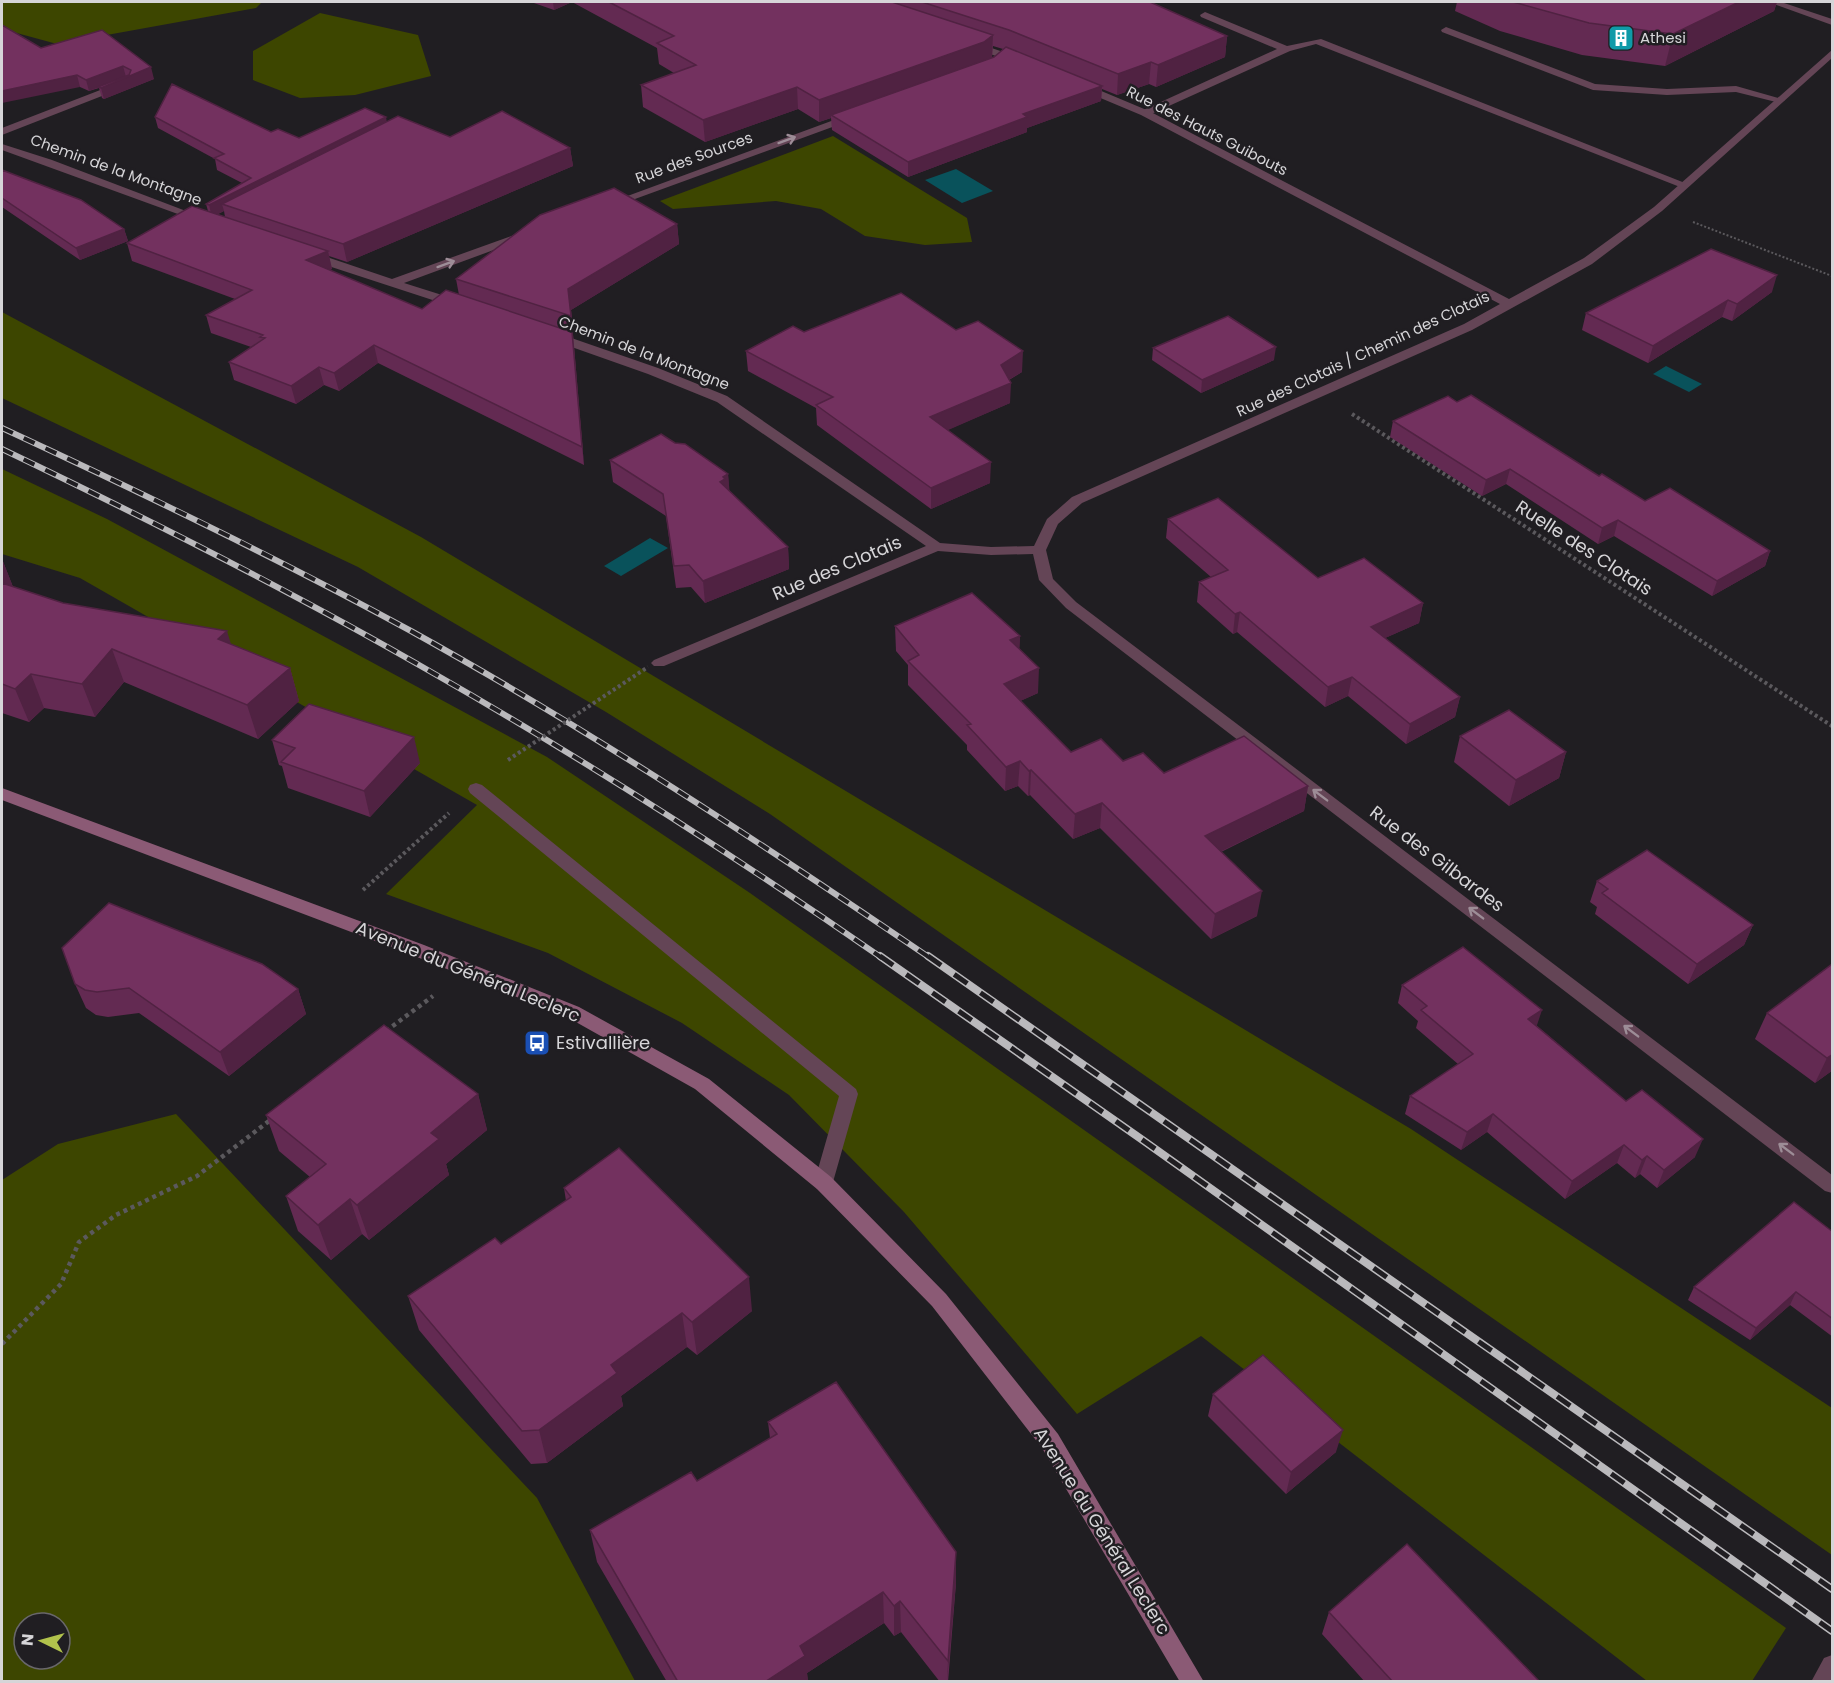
<svg xmlns="http://www.w3.org/2000/svg" width="1834" height="1683" font-family="Poppins,sans-serif">
<style>
.green{fill:#3d4600;fill-rule:evenodd}
.water{fill:#09525b}
.lines{fill:none;stroke-linecap:round;stroke-linejoin:round}
.path-far2{stroke:#5b595d;stroke-width:2;stroke-dasharray:2 2;stroke-linecap:butt}
.path-far1{stroke:#5b595d;stroke-width:4;stroke-dasharray:3 3;stroke-linecap:butt}
.path{stroke:#5b595d;stroke-width:4.5;stroke-dasharray:4 4;stroke-linecap:butt}
.service{fill:#644556;fill-rule:evenodd}
.minor{fill:#644556;fill-rule:evenodd}
.secondary{fill:#8b5a75;fill-rule:evenodd}
.rail-far1-casing{stroke:#bab9bc;stroke-width:6}
.rail-casing{stroke:#bab9bc;stroke-width:8}
.rail-far1{stroke:#201e22;stroke-width:4;stroke-dasharray:12;stroke-linecap:butt}
.rail{stroke:#201e22;stroke-width:5;stroke-dasharray:16;stroke-linecap:butt}
.path-bridge{stroke:#5b595d;stroke-width:4;stroke-dasharray:3 3;stroke-linecap:butt}
.wall{fill:#632a52;fill-rule:evenodd}
.shaded-wall{fill:#502242}
.building{fill:#73315f;stroke:#502242;stroke-width:1.5}
.oneway{stroke:#9d8d97}
.labels{text-anchor:middle;stroke-width:5;stroke-linejoin:round;paint-order:stroke}
.far-poi-label{font-size:15px;fill:#d6d5d8;stroke:#201e22;text-anchor:start}
.far-street-label{font-size:15px;fill:#d6d5d8;stroke:#201e22}
.street-label{font-size:18px;fill:#d6d5d8;stroke:#201e22}
.poi-label{font-size:18px;fill:#d6d5d8;stroke:#201e22;text-anchor:start}
</style>
<rect width="100%" height="100%" fill="#201e22"/>
<path class="green" d="M 2,2 L 262,2 L 256,8 L 57,44 L 2,29 Z
M 320,13 L 418,35 L 431,76 L 355,95 L 300,98 L 253,80 L 253,51 Z
M 833,136 L 967,218 L 972,242 L 925,245 L 865,236 L 821,209 L 776,201 L 673,209 L 660,201 Z
M 2,312 L 421,537 L 1411,1129 L 1832,1408 L 1832,1555 L 770,814 L 606,712 L 358,567 L 2,398 Z
M 2,469 L 107,519 L 547,757 L 750,893 L 1786,1628 L 1752,1681 L 1647,1681 L 1201,1336 L 1077,1414 L 904,1212 L 789,1095 L 682,1023 L 548,953 L 386,894 L 477,805 L 80,578 L 2,554 Z
M 176,1114 L 537,1498 L 635,1681 L 2,1681 L 2,1180 L 58,1144 ZM 24,1623 L 60,1623 L 60,1659 L 24,1659 Z"/>
<path class="water" d="M 956,169 L 993,191 L 962,203 L 925,180 Z
M 1666,366 L 1702,384 L 1689,392 L 1653,374 Z
M 650,538 L 668,548 L 621,576 L 604,566 Z"/>
<g class="lines">
<path class="path-far2" d="M 1693,222 L 1832,276"/>
<path class="path-far1" d="M 1352,414 L 1832,726
M 363,890 L 449,813"/>
<path class="path" d="M 386,1031 L 433,996
M 2,1344 L 61,1284 L 79,1242 L 116,1215 L 197,1176 L 273,1118"/>
<path class="service" d="M 1768,2 L 1781,2 L 1832,19 L 1832,25 Z
M 1205,12 L 1287,46 L 1321,39 L 1690,185 L 1688,187 L 1680,187 L 1316,44 L 1290,51 L 1149,115 L 1141,115 L 1141,111 L 1277,49 L 1201,17 L 1200,15 Z
M 1446,27 L 1595,84 L 1667,89 L 1736,86 L 1785,100 L 1780,103 L 1736,92 L 1667,95 L 1593,90 L 1442,32 L 1441,30 Z
M 121,82 L 125,83 L 125,87 L 2,135 L 2,128 Z
M 476,783 L 482,785 L 856,1089 L 858,1094 L 831,1189 L 824,1191 L 817,1189 L 814,1183 L 839,1096 L 470,793 L 468,789 L 470,785 Z"/>
<path class="minor" d="M 971,41 L 1024,59 L 1025,61 L 1016,63 L 967,46 L 966,44 Z
M 1832,50 L 1832,58 L 1662,211 L 1592,264 L 1472,330 L 1082,503 L 1058,524 L 1046,550 L 1053,579 L 1076,602 L 1832,1175 L 1832,1193 L 1825,1191 L 1066,608 L 1039,580 L 1033,554 L 991,555 L 938,551 L 664,666 L 654,666 L 651,663 L 654,660 L 926,546 L 717,402 L 648,374 L 549,339 L 547,336 L 549,333 L 557,333 L 658,368 L 727,396 L 940,543 L 991,547 L 1034,546 L 1047,519 L 1072,497 L 1464,324 L 1500,304 L 1141,115 L 1079,89 L 1079,85 L 1087,85 L 1149,111 L 1509,299 L 1584,258 L 1654,207 Z
M 853,113 L 857,114 L 857,118 L 613,207 L 609,208 L 603,205 Z
M 2,144 L 52,160 L 207,219 L 205,221 L 197,221 L 2,150 Z
M 525,231 L 529,233 L 529,237 L 404,283 L 461,301 L 461,307 L 457,308 L 307,259 L 305,256 L 307,253 L 315,253 L 392,279 Z
M 1832,1655 L 1832,1682 L 1811,1682 L 1824,1658 Z"/>
<path class="secondary" d="M 2,788 L 424,945 L 579,1007 L 709,1079 L 831,1177 L 946,1294 L 1058,1434 L 1204,1682 L 1180,1682 L 1042,1448 L 932,1306 L 817,1189 L 695,1089 L 567,1017 L 412,955 L 2,800 Z"/>
<g class="rail-far1-casing">
<path id="rail-far1" d="M 2,428 C 140,492 278,558 411,631 C 590,730 761,843 930,958
M 2,449 C 148,519 293,592 433,673 C 587,761 736,857 882,958"/>
</g>
<g class="rail-casing">
<path id="rail" d="M 880,956 L 1144,1141 L 1832,1631
M 928,956 L 1832,1589"/>
</g>
<use href="#rail-far1" class="rail-far1"/>
<use href="#rail" class="rail"/>
<path class="path-bridge" d="M 508,760 L 648,667"/>
</g>
<path class="wall" d="M 531,2 L 572,2 L 554,10 Z
M 572,2 L 1150,2 L 1227,36 L 1225,57 L 1156,87 L 1149,84 L 1117,95 L 1102,89 L 1101,101 L 1027,128 L 1027,132 L 908,177 L 832,130 L 831,118 L 819,122 L 798,109 L 705,142 L 643,107 L 641,85 L 674,73 L 659,64 L 657,48 ZM 993,46 L 1003,49 L 994,57 L 991,58 L 992,57 Z
M 1457,2 L 1777,2 L 1774,11 L 1665,66 L 1582,55 L 1500,31 L 1455,11 Z
M 102,30 L 154,79 L 104,99 L 102,98 L 99,88 L 89,91 L 80,87 L 41,48 Z
M 155,117 L 271,132 L 299,138 L 387,121 L 450,137 L 570,148 L 573,166 L 347,262 L 329,256 L 332,269 L 329,270 L 422,309 L 459,295 L 456,279 L 677,224 L 679,244 L 571,310 L 584,465 L 378,363 L 339,391 L 324,385 L 296,404 L 234,380 L 229,362 L 251,347 L 211,333 L 206,315 L 235,299 L 132,261 L 127,243 L 208,211 L 206,204 L 242,183 L 217,170 L 215,159 L 158,128 ZM 224,211 L 225,217 L 218,214 Z
M 2,170 L 124,229 L 128,241 L 80,260 L 2,207 Z
M 1772,292 L 1732,321 L 1722,317 L 1648,363 L 1582,330 L 1586,313 Z
M 956,330 L 1022,372 L 1009,380 L 1010,403 L 947,430 L 990,483 L 931,509 L 817,425 L 816,408 L 748,371 L 746,351 L 804,332 Z
M 1153,348 L 1274,360 L 1201,393 L 1152,360 Z
M 1457,402 L 1599,476 L 1645,501 L 1770,551 L 1765,566 L 1712,596 L 1614,536 L 1598,544 L 1506,484 L 1482,496 L 1390,437 L 1393,421 Z
M 675,443 L 728,474 L 729,491 L 788,547 L 789,569 L 705,603 L 691,587 L 676,588 L 666,516 L 613,482 L 610,460 Z
M 1168,519 L 1318,578 L 1423,603 L 1419,623 L 1385,638 L 1460,697 L 1455,717 L 1406,744 L 1348,696 L 1325,707 L 1237,632 L 1233,634 L 1197,602 L 1199,582 L 1211,577 L 1166,538 Z
M 2,559 L 13,587 L 63,603 L 231,644 L 290,668 L 299,701 L 258,739 L 124,682 L 95,717 L 44,708 L 29,722 L 2,713 Z
M 895,626 L 1020,636 L 1019,649 L 1038,693 L 1020,701 L 1071,752 L 1123,761 L 1164,773 L 1308,786 L 1304,811 L 1221,852 L 1257,916 L 1211,939 L 1100,828 L 1073,839 L 1030,795 L 1028,796 L 1018,786 L 1005,791 L 967,750 L 967,745 L 908,685 L 908,665 L 896,651 Z
M 1460,736 L 1566,752 L 1559,778 L 1509,806 L 1454,762 Z
M 272,740 L 420,763 L 370,817 L 288,788 L 282,766 L 279,765 Z
M 1597,881 L 1753,925 L 1744,945 L 1688,984 L 1595,914 L 1597,907 L 1590,902 Z
M 1833,966 L 1833,1070 L 1815,1083 L 1755,1039 L 1767,1013 Z
M 75,984 L 298,989 L 306,1014 L 229,1076 L 139,1013 L 108,1017 L 96,1015 L 86,1008 Z
M 1402,985 L 1537,1026 L 1626,1101 L 1695,1157 L 1657,1188 L 1640,1174 L 1635,1178 L 1617,1163 L 1565,1199 L 1487,1132 L 1461,1150 L 1405,1114 L 1410,1096 L 1458,1064 L 1416,1028 L 1418,1021 L 1398,1003 Z
M 478,1094 L 487,1130 L 446,1164 L 449,1175 L 369,1240 L 362,1234 L 331,1260 L 298,1231 L 286,1196 L 310,1177 L 279,1151 L 266,1115 Z
M 564,1188 L 752,1311 L 697,1355 L 687,1347 L 621,1396 L 623,1406 L 547,1463 L 531,1464 L 419,1330 L 408,1296 L 501,1244 L 566,1201 Z
M 1833,1232 L 1833,1337 L 1790,1305 L 1750,1340 L 1688,1300 L 1694,1287 Z
M 1213,1394 L 1336,1452 L 1286,1494 L 1208,1416 Z
M 768,1422 L 956,1552 L 956,1583 L 948,1682 L 940,1682 L 901,1632 L 894,1636 L 884,1623 L 807,1673 L 808,1682 L 667,1682 L 597,1562 L 590,1530 L 697,1481 L 770,1438 Z
M 1329,1612 L 1540,1682 L 1365,1682 L 1322,1634 Z"/>
<path class="shaded-wall" d="M 553,2 L 572,2 L 554,10 Z
M 1739,2 L 1777,2 L 1774,11 L 1665,66 L 1673,34 Z
M 993,35 L 992,57 L 984,63 L 831,115 L 831,118 L 819,122 L 819,100 Z
M 1227,36 L 1225,57 L 1156,87 L 1158,65 Z
M 1151,62 L 1149,84 L 1117,95 L 1118,74 Z
M 123,66 L 126,77 L 89,91 L 86,80 Z
M 151,67 L 154,79 L 104,99 L 101,88 Z
M 77,75 L 80,87 L 2,103 L 2,91 Z
M 1102,86 L 1101,101 L 1027,128 L 1027,132 L 908,177 L 908,162 L 1023,114 Z
M 797,87 L 798,109 L 705,142 L 703,120 Z
M 386,117 L 388,128 L 222,204 L 224,211 L 212,217 L 209,205 Z
M 570,148 L 573,166 L 347,262 L 343,244 Z
M 677,224 L 679,244 L 571,310 L 573,337 L 568,289 Z
M 124,229 L 128,241 L 80,260 L 76,248 Z
M 328,251 L 332,269 L 310,278 L 306,260 Z
M 1777,275 L 1772,292 L 1732,321 L 1737,304 Z
M 1728,300 L 1722,317 L 1648,363 L 1653,346 Z
M 572,332 L 574,351 L 584,465 L 582,447 Z
M 374,345 L 378,363 L 339,391 L 334,373 Z
M 1276,347 L 1274,360 L 1201,393 L 1202,380 Z
M 1023,351 L 1022,372 L 1000,385 L 1001,365 Z
M 319,367 L 324,385 L 296,404 L 291,386 Z
M 1011,383 L 1010,403 L 930,438 L 930,417 Z
M 991,462 L 990,483 L 931,509 L 931,488 Z
M 1510,469 L 1506,484 L 1482,496 L 1486,480 Z
M 728,474 L 730,496 L 720,482 L 723,477 Z
M 1618,520 L 1614,536 L 1598,544 L 1602,528 Z
M 788,547 L 789,569 L 705,603 L 703,581 Z
M 1770,551 L 1765,566 L 1712,596 L 1717,581 Z
M 2,559 L 15,592 L 2,601 Z
M 1423,603 L 1419,623 L 1367,646 L 1371,627 Z
M 1240,612 L 1237,632 L 1233,634 L 1235,614 Z
M 227,631 L 237,664 L 218,639 Z
M 1020,636 L 1019,660 L 1010,640 Z
M 112,649 L 124,682 L 95,717 L 82,684 Z
M 290,668 L 299,701 L 258,739 L 247,705 Z
M 1039,668 L 1038,693 L 1003,709 L 1004,684 Z
M 31,674 L 44,708 L 29,722 L 15,689 Z
M 1352,677 L 1348,696 L 1325,707 L 1328,687 Z
M 1460,697 L 1455,717 L 1406,744 L 1410,724 Z
M 414,737 L 420,763 L 370,817 L 364,791 Z
M 1566,752 L 1559,778 L 1509,806 L 1516,780 Z
M 1020,761 L 1018,786 L 1005,791 L 1006,767 Z
M 1031,770 L 1030,795 L 1028,796 L 1029,771 Z
M 1308,786 L 1304,811 L 1201,861 L 1205,836 Z
M 1102,803 L 1100,828 L 1073,839 L 1075,814 Z
M 1262,891 L 1257,916 L 1211,939 L 1215,914 Z
M 1753,925 L 1744,945 L 1688,984 L 1697,964 Z
M 298,989 L 306,1014 L 229,1076 L 220,1052 Z
M 1542,1010 L 1536,1028 L 1528,1019 Z
M 1833,1054 L 1833,1070 L 1815,1083 L 1827,1058 Z
M 478,1094 L 487,1130 L 446,1164 L 449,1175 L 369,1240 L 357,1205 L 431,1133 Z
M 1493,1114 L 1487,1132 L 1461,1150 L 1467,1132 Z
M 1703,1139 L 1695,1157 L 1657,1188 L 1664,1170 Z
M 1624,1145 L 1617,1163 L 1565,1199 L 1572,1181 Z
M 1647,1156 L 1640,1174 L 1635,1178 L 1642,1160 Z
M 350,1199 L 362,1234 L 331,1260 L 318,1225 Z
M 749,1277 L 752,1311 L 697,1355 L 692,1322 Z
M 1796,1292 L 1790,1305 L 1750,1340 L 1756,1328 Z
M 682,1313 L 687,1347 L 621,1396 L 623,1406 L 547,1463 L 539,1430 L 611,1365 Z
M 1343,1430 L 1336,1452 L 1286,1494 L 1291,1472 Z
M 956,1552 L 956,1583 L 947,1682 L 948,1661 Z
M 883,1592 L 884,1623 L 807,1673 L 808,1682 L 765,1682 L 800,1646 Z
M 900,1601 L 901,1632 L 894,1636 L 894,1606 Z"/>
<path class="building" d="M 609,2 L 892,2 L 993,35 L 984,42 L 819,100 L 797,87 L 703,120 L 641,85 L 696,65 L 657,43 L 674,36 Z
M 922,2 L 1150,2 L 1227,36 L 1158,65 L 1151,62 L 1118,74 L 1009,30 Z
M 1513,2 L 1739,2 L 1673,34 L 1589,23 Z
M 2,25 L 41,48 L 102,30 L 151,67 L 101,88 L 98,87 L 129,75 L 131,70 L 123,66 L 86,80 L 77,75 L 2,91 Z
M 1006,47 L 1102,86 L 1023,114 L 1027,117 L 908,162 L 831,115 L 994,57 Z
M 172,84 L 271,132 L 278,129 L 299,138 L 365,108 L 386,117 L 209,205 L 206,204 L 251,178 L 214,158 L 224,154 L 155,117 Z
M 502,111 L 570,148 L 343,244 L 222,204 L 398,116 L 450,137 Z
M 2,170 L 81,200 L 124,229 L 76,248 L 2,198 Z
M 614,188 L 677,224 L 568,289 L 571,316 L 456,279 L 540,215 Z
M 192,206 L 328,251 L 306,260 L 422,309 L 446,290 L 572,332 L 582,447 L 374,345 L 334,373 L 319,367 L 291,386 L 229,362 L 265,338 L 260,337 L 263,335 L 206,315 L 252,290 L 127,243 Z
M 1711,249 L 1777,275 L 1737,304 L 1728,300 L 1653,346 L 1586,313 Z
M 901,293 L 956,330 L 978,321 L 1023,351 L 1001,365 L 1011,383 L 930,417 L 991,462 L 931,488 L 816,405 L 833,397 L 746,351 L 793,326 L 804,332 Z
M 1228,316 L 1276,347 L 1202,380 L 1153,348 Z
M 1471,395 L 1599,476 L 1602,474 L 1645,501 L 1670,488 L 1770,551 L 1717,581 L 1618,520 L 1602,528 L 1510,469 L 1486,480 L 1393,421 L 1448,396 L 1457,402 Z
M 661,434 L 675,443 L 685,444 L 728,474 L 723,477 L 725,479 L 720,482 L 788,547 L 703,581 L 689,565 L 674,566 L 663,494 L 610,460 Z
M 1218,498 L 1318,578 L 1364,558 L 1423,603 L 1371,627 L 1460,697 L 1410,724 L 1352,677 L 1328,687 L 1240,612 L 1235,614 L 1199,582 L 1228,570 L 1168,519 Z
M 2,583 L 63,603 L 227,631 L 218,639 L 290,668 L 247,705 L 112,649 L 82,684 L 31,674 L 15,689 L 2,684 Z
M 972,593 L 1020,636 L 1010,640 L 1039,668 L 1004,684 L 1071,752 L 1101,739 L 1123,761 L 1143,753 L 1164,773 L 1244,736 L 1308,786 L 1205,836 L 1262,891 L 1215,914 L 1102,803 L 1075,814 L 1031,770 L 1029,771 L 1020,761 L 1006,767 L 967,725 L 971,724 L 908,661 L 919,655 L 895,626 Z
M 309,704 L 414,737 L 364,791 L 281,762 L 295,748 L 272,740 Z
M 1509,710 L 1566,752 L 1516,780 L 1460,736 Z
M 1647,850 L 1753,925 L 1697,964 L 1602,893 L 1608,889 L 1597,881 Z
M 109,903 L 262,964 L 298,989 L 220,1052 L 129,988 L 97,992 L 85,990 L 75,984 L 62,948 Z
M 1463,947 L 1542,1010 L 1528,1019 L 1626,1101 L 1642,1090 L 1703,1139 L 1664,1170 L 1647,1156 L 1642,1160 L 1624,1145 L 1572,1181 L 1493,1114 L 1467,1132 L 1410,1096 L 1473,1054 L 1421,1010 L 1427,1006 L 1402,985 Z
M 1831,965 L 1833,966 L 1833,1054 L 1827,1058 L 1767,1013 Z
M 384,1025 L 478,1094 L 431,1133 L 439,1139 L 357,1205 L 350,1199 L 318,1225 L 286,1196 L 326,1164 L 266,1115 Z
M 619,1148 L 749,1277 L 692,1322 L 682,1313 L 611,1365 L 617,1373 L 539,1430 L 522,1431 L 408,1296 L 495,1238 L 501,1244 L 571,1197 L 564,1188 Z
M 1794,1202 L 1833,1232 L 1833,1319 L 1796,1292 L 1756,1328 L 1694,1287 Z
M 1263,1355 L 1343,1430 L 1291,1472 L 1213,1394 Z
M 836,1382 L 956,1552 L 948,1661 L 900,1601 L 894,1606 L 883,1592 L 800,1646 L 805,1656 L 765,1682 L 678,1682 L 590,1530 L 691,1472 L 697,1481 L 777,1434 L 768,1422 Z
M 1407,1544 L 1540,1682 L 1393,1682 L 1329,1612 Z"/>
<defs><path id="oneway-shaft" d="M-6 0H5M1.5-3L5.5 0L1.5 3" fill="none" stroke-width="1.6" stroke-linecap="round" stroke-linejoin="round" transform="scale(1.5)"/></defs>
<g class="oneway">
<use href="#oneway-shaft" transform="translate(787 140) rotate(-20)"/>
<use href="#oneway-shaft" transform="translate(446 264) rotate(-20)"/>
<use href="#oneway-shaft" transform="translate(1320 795) rotate(-143)"/>
<use href="#oneway-shaft" transform="translate(1476 913) rotate(-143)"/>
<use href="#oneway-shaft" transform="translate(1631 1031) rotate(-143)"/>
<use href="#oneway-shaft" transform="translate(1786 1149) rotate(-143)"/>
</g>
<defs>
<g id="building-square" transform="scale(1.35)"><rect x="-9" y="-9" width="18" height="18" rx="4" fill="#0f9aa8" stroke="#201e22"/><path d="M-4-6H4V6H1V3H-1V6H-4ZM-2.5-4.3h1.7v1.8h-1.7ZM.8-4.3h1.7v1.8H.8ZM-2.5-1h1.7V.8h-1.7ZM.8-1h1.7V.8H.8Z" fill="#fff"/></g>
<g id="bus-square" transform="scale(1.35)"><rect x="-9" y="-9" width="18" height="18" rx="4" fill="#1a4fb4" stroke="#201e22"/><path d="M-5-6H5V4H4V6H2V4H-2V6H-4V4H-5ZM-3.5-4V0h7V-4ZM-3.5 1.2v1.5H-2V1.2ZM2 1.2v1.5H3.5V1.2Z" fill="#fff"/></g>
</defs>
<g fill-rule="evenodd">
<use href="#building-square" x="1621" y="38"/>
<use href="#bus-square" x="537" y="1043"/>
</g>
<g class="labels">
<g class="far-poi-label">
<text x="1640" y="43">Athesi</text>
</g>
<g class="far-street-label">
<text transform="translate(1207 131) rotate(27)" y="5">Rue des Hauts Guibouts</text>
<text transform="translate(694 158) rotate(-20)" y="5">Rue des Sources</text>
<text transform="translate(116 170) rotate(20)" y="5">Chemin de la Montagne</text>
<text transform="translate(644 353) rotate(21)" y="5">Chemin de la Montagne</text>
<text transform="translate(1363 354) rotate(-25)" y="5">Rue des Clotais / Chemin des Clotais</text>
</g>
<g class="street-label">
<text transform="translate(1584 548) rotate(33)" y="6">Ruelle des Clotais</text>
<text transform="translate(837 568) rotate(-23)" y="6">Rue des Clotais</text>
<text transform="translate(1437 859) rotate(37)" y="6">Rue des Gilbardes</text>
<text transform="translate(468 972) rotate(22)" y="6">Avenue du Général Leclerc</text>
<text transform="translate(1102 1531) rotate(58)" y="6">Avenue du Général Leclerc</text>
</g>
<g class="poi-label">
<text x="556" y="1049">Estivallière</text>
</g>
</g>
<rect width="1834" height="1683" fill="none" stroke="#d6d5d8" stroke-width="6"/>
<g transform="translate(42 1641) rotate(275)"><circle r="28" fill="#201e22" stroke="#69676b" stroke-width="1.5"/>
<path d="M0-4.5L10 22L0 15L-10 22Z" fill="#b2c34c"/>
<text y="-9" font-size="16" font-weight="bold" text-anchor="middle" fill="#d6d5d8">N</text>
</g>
</svg>
